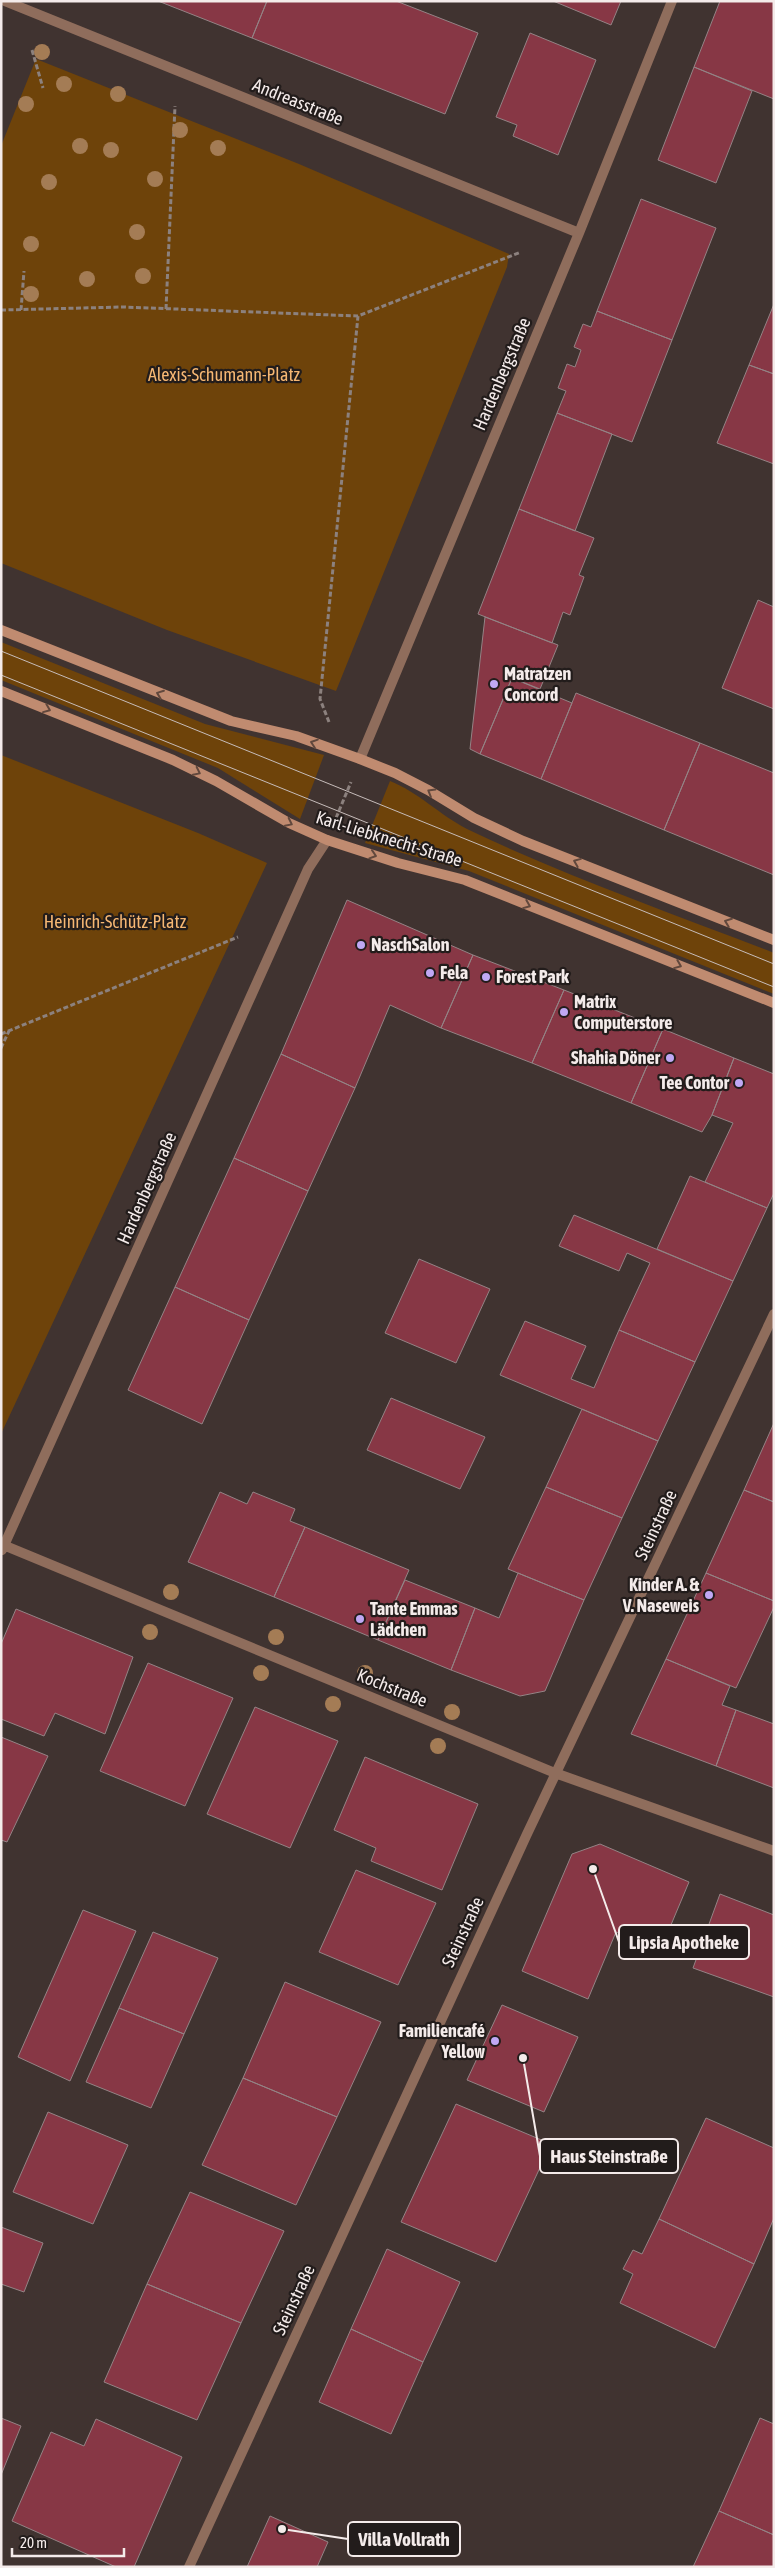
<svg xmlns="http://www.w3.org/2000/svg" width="775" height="2568" font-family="'Asap Condensed',sans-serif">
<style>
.green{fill:#6e430a}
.building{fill:#873745;stroke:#948385}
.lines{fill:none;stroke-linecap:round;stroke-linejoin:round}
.path{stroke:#8c817e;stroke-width:3;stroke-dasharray:5 2.5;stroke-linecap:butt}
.street{stroke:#8f6d5c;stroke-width:10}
.secondary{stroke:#c08b70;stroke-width:10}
.tram{stroke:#c6bcba;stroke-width:1}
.tree{fill:#a47c55}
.oneway{stroke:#61483d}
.poi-dot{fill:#c0a8f4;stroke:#221c1b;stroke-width:2}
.labels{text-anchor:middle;stroke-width:4.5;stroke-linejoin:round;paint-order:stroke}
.street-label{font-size:18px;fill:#f4ebea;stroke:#221c1b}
.park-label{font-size:18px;fill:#f6b773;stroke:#221c1b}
.poi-label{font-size:18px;font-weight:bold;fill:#f4ebea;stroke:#221c1b;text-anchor:start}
.leader{fill:none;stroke:#f4ebea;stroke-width:2}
.callout-dot{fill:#f4ebea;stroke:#221c1b;stroke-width:2}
.callout{fill:#221c1b;stroke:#f4ebea;stroke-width:2}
.callout-label{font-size:19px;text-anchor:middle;font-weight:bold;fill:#f4ebea}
</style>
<rect width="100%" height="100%" fill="#403330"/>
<path class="green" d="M 36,59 L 299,164 L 509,254 L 507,267 L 336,691 L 167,630 L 1,563 L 1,146 Z
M 1,642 L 205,724 L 324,755 L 300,819 L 218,768 L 1,680 Z
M 1,755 L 198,833 L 267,863 L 1,1434 Z
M 390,781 C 418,792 440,815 467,829 C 565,876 672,913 774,953 L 774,994 L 469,871 L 365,843 Z"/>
<path class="building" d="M 158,1 L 267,1 L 252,38 Z
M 267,1 L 396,1 L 478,33 L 445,114 L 252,38 Z
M 553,1 L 621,1 L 611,25 Z
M 720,1 L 774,1 L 774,99 L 694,67 Z
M 530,33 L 596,60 L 558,155 L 513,136 L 517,125 L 496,117 Z
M 694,67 L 752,91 L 716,183 L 658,160 Z
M 641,199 L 716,228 L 672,340 L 597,311 Z
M 774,304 L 774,374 L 749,365 Z
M 597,311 L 672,340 L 632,442 L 557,413 L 566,391 L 558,388 L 567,364 L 575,367 L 581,350 L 574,347 L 583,324 L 591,327 Z
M 749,365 L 774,374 L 774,464 L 717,443 Z
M 557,413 L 612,434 L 575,531 L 519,509 Z
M 519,509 L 594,538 L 579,575 L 584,577 L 570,615 L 563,612 L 552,643 L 478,614 Z
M 758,600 L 774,607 L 774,709 L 722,688 Z
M 485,617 L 558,645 L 540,689 L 512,678 L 480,754 L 470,749 Z
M 512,678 L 572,703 L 541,779 L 480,754 Z
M 576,693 L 700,743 L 664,830 L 541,779 Z
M 700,743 L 774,773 L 774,875 L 664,830 Z
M 347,900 L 473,955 L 441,1028 L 390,1005 L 355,1088 L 281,1054 Z
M 473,955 L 564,990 L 532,1063 L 441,1028 Z
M 564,990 L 663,1029 L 631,1103 L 532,1063 Z
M 663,1029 L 734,1058 L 712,1115 L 702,1132 L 631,1103 Z
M 281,1054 L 355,1088 L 308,1191 L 234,1158 Z
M 734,1058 L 774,1074 L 774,1193 L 767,1208 L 705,1182 L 733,1123 L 712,1115 Z
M 234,1158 L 308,1191 L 249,1320 L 175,1287 Z
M 690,1176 L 767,1208 L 733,1281 L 657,1249 Z
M 574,1215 L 733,1281 L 695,1362 L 619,1330 L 650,1263 L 627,1253 L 619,1271 L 559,1246 Z
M 419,1259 L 490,1289 L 456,1363 L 385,1333 Z
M 175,1287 L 249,1320 L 202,1424 L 128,1390 Z
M 525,1321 L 586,1346 L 571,1379 L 594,1388 L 619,1330 L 695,1362 L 658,1441 L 500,1375 Z
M 391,1398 L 485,1437 L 460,1489 L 367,1450 Z
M 582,1409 L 658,1441 L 622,1518 L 546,1487 Z
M 774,1423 L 774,1502 L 744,1490 Z
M 546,1487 L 622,1518 L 584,1600 L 508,1569 Z
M 744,1490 L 774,1502 L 774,1601 L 706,1573 Z
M 220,1492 L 247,1504 L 253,1492 L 295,1509 L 290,1521 L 305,1527 L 274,1597 L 188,1562 Z
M 305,1527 L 409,1570 L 378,1640 L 274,1597 Z
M 518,1573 L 584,1600 L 545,1691 L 520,1696 L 451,1670 L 475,1608 L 499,1618 Z
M 706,1573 L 774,1601 L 774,1607 L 736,1688 L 666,1659 Z
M 405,1580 L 475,1608 L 451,1670 L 378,1640 Z
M 16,1609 L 133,1657 L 105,1734 L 55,1713 L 44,1736 L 1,1719 L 1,1644 Z
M 666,1659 L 730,1686 L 722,1705 L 736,1710 L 716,1766 L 631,1734 Z
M 148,1663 L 233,1698 L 185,1806 L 100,1771 Z
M 255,1707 L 338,1741 L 290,1848 L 207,1814 Z
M 736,1710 L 774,1724 L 774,1788 L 716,1766 Z
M 1,1737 L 48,1756 L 7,1842 L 1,1840 Z
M 365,1757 L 478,1804 L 442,1890 L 371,1861 L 376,1848 L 334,1830 Z
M 600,1844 L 689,1882 L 660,1951 L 616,1932 L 588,1999 L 522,1971 L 572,1854 Z
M 356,1870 L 436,1903 L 398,1985 L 319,1952 Z
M 720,1894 L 774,1915 L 774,1997 L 693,1968 Z
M 83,1910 L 136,1931 L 70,2081 L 18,2057 Z
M 153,1932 L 218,1958 L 184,2034 L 119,2008 Z
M 285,1982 L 381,2022 L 337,2117 L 243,2078 Z
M 502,2005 L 578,2037 L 544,2112 L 467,2080 Z
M 119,2008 L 184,2034 L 151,2108 L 86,2082 Z
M 243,2078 L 337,2117 L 296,2205 L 202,2165 Z
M 456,2104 L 551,2144 L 496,2262 L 401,2222 Z
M 48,2112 L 128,2145 L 93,2224 L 13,2192 Z
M 706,2118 L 774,2148 L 774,2218 L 754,2264 L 659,2219 Z
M 190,2192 L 284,2231 L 241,2323 L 147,2284 Z
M 659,2219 L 754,2264 L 715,2348 L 620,2303 L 633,2274 L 623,2269 L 633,2250 L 642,2254 Z
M 1,2227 L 43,2243 L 24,2292 L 1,2284 Z
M 387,2249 L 460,2282 L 423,2362 L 351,2329 Z
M 147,2284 L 241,2323 L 197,2420 L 104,2382 Z
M 351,2329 L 423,2362 L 391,2434 L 319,2402 Z
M 1,2418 L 21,2426 L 1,2475 Z
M 760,2418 L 774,2424 L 774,2535 L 719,2511 Z
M 96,2419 L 182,2457 L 134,2567 L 116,2567 L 12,2521 L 51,2432 L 84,2446 Z
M 719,2511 L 774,2535 L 774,2567 L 693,2567 Z
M 270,2516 L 328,2542 L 317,2567 L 247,2567 Z"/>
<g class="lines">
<path class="path" d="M 32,50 L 43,88
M 166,309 L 175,106
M 1,310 L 123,307 L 358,316 L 521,252
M 21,310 L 24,271
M 329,722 L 320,699 L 358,316
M 336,818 L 351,782
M 1,1034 L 238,937
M 1,1048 L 9,1031"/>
<path class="street" d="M 5,1 L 579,233
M 360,759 L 579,233 L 672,1
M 1,1544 L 555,1773 L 774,1851
M 2,1550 L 308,869 L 327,840
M 189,2567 L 527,1834 L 774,1314"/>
<path class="secondary" d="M 1,630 L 231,721 L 296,736 L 360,759 L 395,773 L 428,790 L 474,818 L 523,841 L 774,940
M 1,691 L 173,760 L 216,781 L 289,823 L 327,840 L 398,863 L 465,880 L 774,1003"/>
<path class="tram" d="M 1,651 L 774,964
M 1,675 L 774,987"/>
</g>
<g class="tree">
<circle cx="42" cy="52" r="8"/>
<circle cx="64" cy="84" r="8"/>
<circle cx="118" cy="94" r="8"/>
<circle cx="26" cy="104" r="8"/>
<circle cx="180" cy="130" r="8"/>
<circle cx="80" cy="146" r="8"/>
<circle cx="218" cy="148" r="8"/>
<circle cx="111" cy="150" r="8"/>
<circle cx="155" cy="179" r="8"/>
<circle cx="49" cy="182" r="8"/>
<circle cx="137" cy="232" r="8"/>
<circle cx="31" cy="244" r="8"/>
<circle cx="143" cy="276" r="8"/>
<circle cx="87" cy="279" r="8"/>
<circle cx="31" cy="294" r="8"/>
<circle cx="171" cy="1592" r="8"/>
<circle cx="150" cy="1632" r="8"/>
<circle cx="276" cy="1637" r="8"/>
<circle cx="261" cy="1673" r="8"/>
<circle cx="365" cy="1673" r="8"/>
<circle cx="333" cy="1704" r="8"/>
<circle cx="452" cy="1712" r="8"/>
<circle cx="438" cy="1746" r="8"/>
</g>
<defs><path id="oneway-chevron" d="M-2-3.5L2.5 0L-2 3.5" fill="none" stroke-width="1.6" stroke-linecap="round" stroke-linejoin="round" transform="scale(1.25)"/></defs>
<g class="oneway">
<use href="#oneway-chevron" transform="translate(160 694) rotate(-159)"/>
<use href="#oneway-chevron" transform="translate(47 709) rotate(22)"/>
<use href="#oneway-chevron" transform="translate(314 743) rotate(-161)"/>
<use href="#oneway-chevron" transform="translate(197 772) rotate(26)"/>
<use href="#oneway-chevron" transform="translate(431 792) rotate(-149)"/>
<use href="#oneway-chevron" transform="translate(289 823) rotate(26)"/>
<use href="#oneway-chevron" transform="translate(373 855) rotate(18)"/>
<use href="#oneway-chevron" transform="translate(577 862) rotate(-158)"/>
<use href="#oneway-chevron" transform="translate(527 905) rotate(22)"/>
<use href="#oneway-chevron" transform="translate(728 922) rotate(-159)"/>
<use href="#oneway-chevron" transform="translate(678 965) rotate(22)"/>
</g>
<g class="poi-dot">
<circle cx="494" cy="684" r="5"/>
<circle cx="361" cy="945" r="5"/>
<circle cx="430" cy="973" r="5"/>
<circle cx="486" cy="977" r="5"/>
<circle cx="564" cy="1012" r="5"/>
<circle cx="670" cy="1058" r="5"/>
<circle cx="739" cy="1083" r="5"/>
<circle cx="709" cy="1595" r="5"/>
<circle cx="360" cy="1619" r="5"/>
<circle cx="495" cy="2041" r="5"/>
</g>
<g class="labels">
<g class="street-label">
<text transform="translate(298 102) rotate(22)" y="6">Andreasstraße</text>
<text transform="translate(502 374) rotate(-67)" y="6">Hardenbergstraße</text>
<text transform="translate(389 839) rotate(17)" y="6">Karl-Liebknecht-Straße</text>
<text transform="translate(147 1188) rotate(-66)" y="6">Hardenbergstraße</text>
<text transform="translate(656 1525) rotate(-65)" y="6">Steinstraße</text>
<text transform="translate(392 1688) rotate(22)" y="6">Kochstraße</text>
<text transform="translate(463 1932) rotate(-65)" y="6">Steinstraße</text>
<text transform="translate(294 2300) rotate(-65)" y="6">Steinstraße</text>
</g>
<g class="park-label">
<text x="224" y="381">Alexis-Schumann-Platz</text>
<text x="115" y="928">Heinrich-Schütz-Platz</text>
</g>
<g class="poi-label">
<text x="504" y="680">Matratzen<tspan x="504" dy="21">Concord</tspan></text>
<text x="371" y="951">NaschSalon</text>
<text x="440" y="979">Fela</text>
<text x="496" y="983">Forest Park</text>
<text x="574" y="1008">Matrix<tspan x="574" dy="21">Computerstore</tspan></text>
<text x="660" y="1064" text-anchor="end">Shahia Döner</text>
<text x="729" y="1089" text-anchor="end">Tee Contor</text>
<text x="699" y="1591" text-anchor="end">Kinder A. &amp;<tspan x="699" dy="21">V. Naseweis</tspan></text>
<text x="370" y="1615">Tante Emmas<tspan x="370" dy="21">Lädchen</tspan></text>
<text x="485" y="2037" text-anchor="end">Familiencafé<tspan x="485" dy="21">Yellow</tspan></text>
</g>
</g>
<path class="leader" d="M593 1869L619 1942M523 2058L540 2156M282 2529L348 2539"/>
<g class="callout-dot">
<circle cx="593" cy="1869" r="5"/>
<circle cx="523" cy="2058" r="5"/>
<circle cx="282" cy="2529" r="5"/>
</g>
<g class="callout">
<rect x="619" y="1925" width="130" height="34" rx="5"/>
<rect x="540" y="2139" width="138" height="34" rx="5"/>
<rect x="348" y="2522" width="112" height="34" rx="5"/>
</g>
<g class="callout-label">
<text x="684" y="1949">Lipsia Apotheke</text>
<text x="609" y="2163">Haus Steinstraße</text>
<text x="404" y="2546">Villa Vollrath</text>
</g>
<rect width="775" height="2568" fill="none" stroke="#f4ebea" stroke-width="5"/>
<path d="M12 2548v8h112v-8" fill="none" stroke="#f4ebea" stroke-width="2.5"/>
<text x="20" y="2548" font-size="15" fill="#f4ebea" stroke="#221c1b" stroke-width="4" paint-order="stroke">20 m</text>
</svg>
